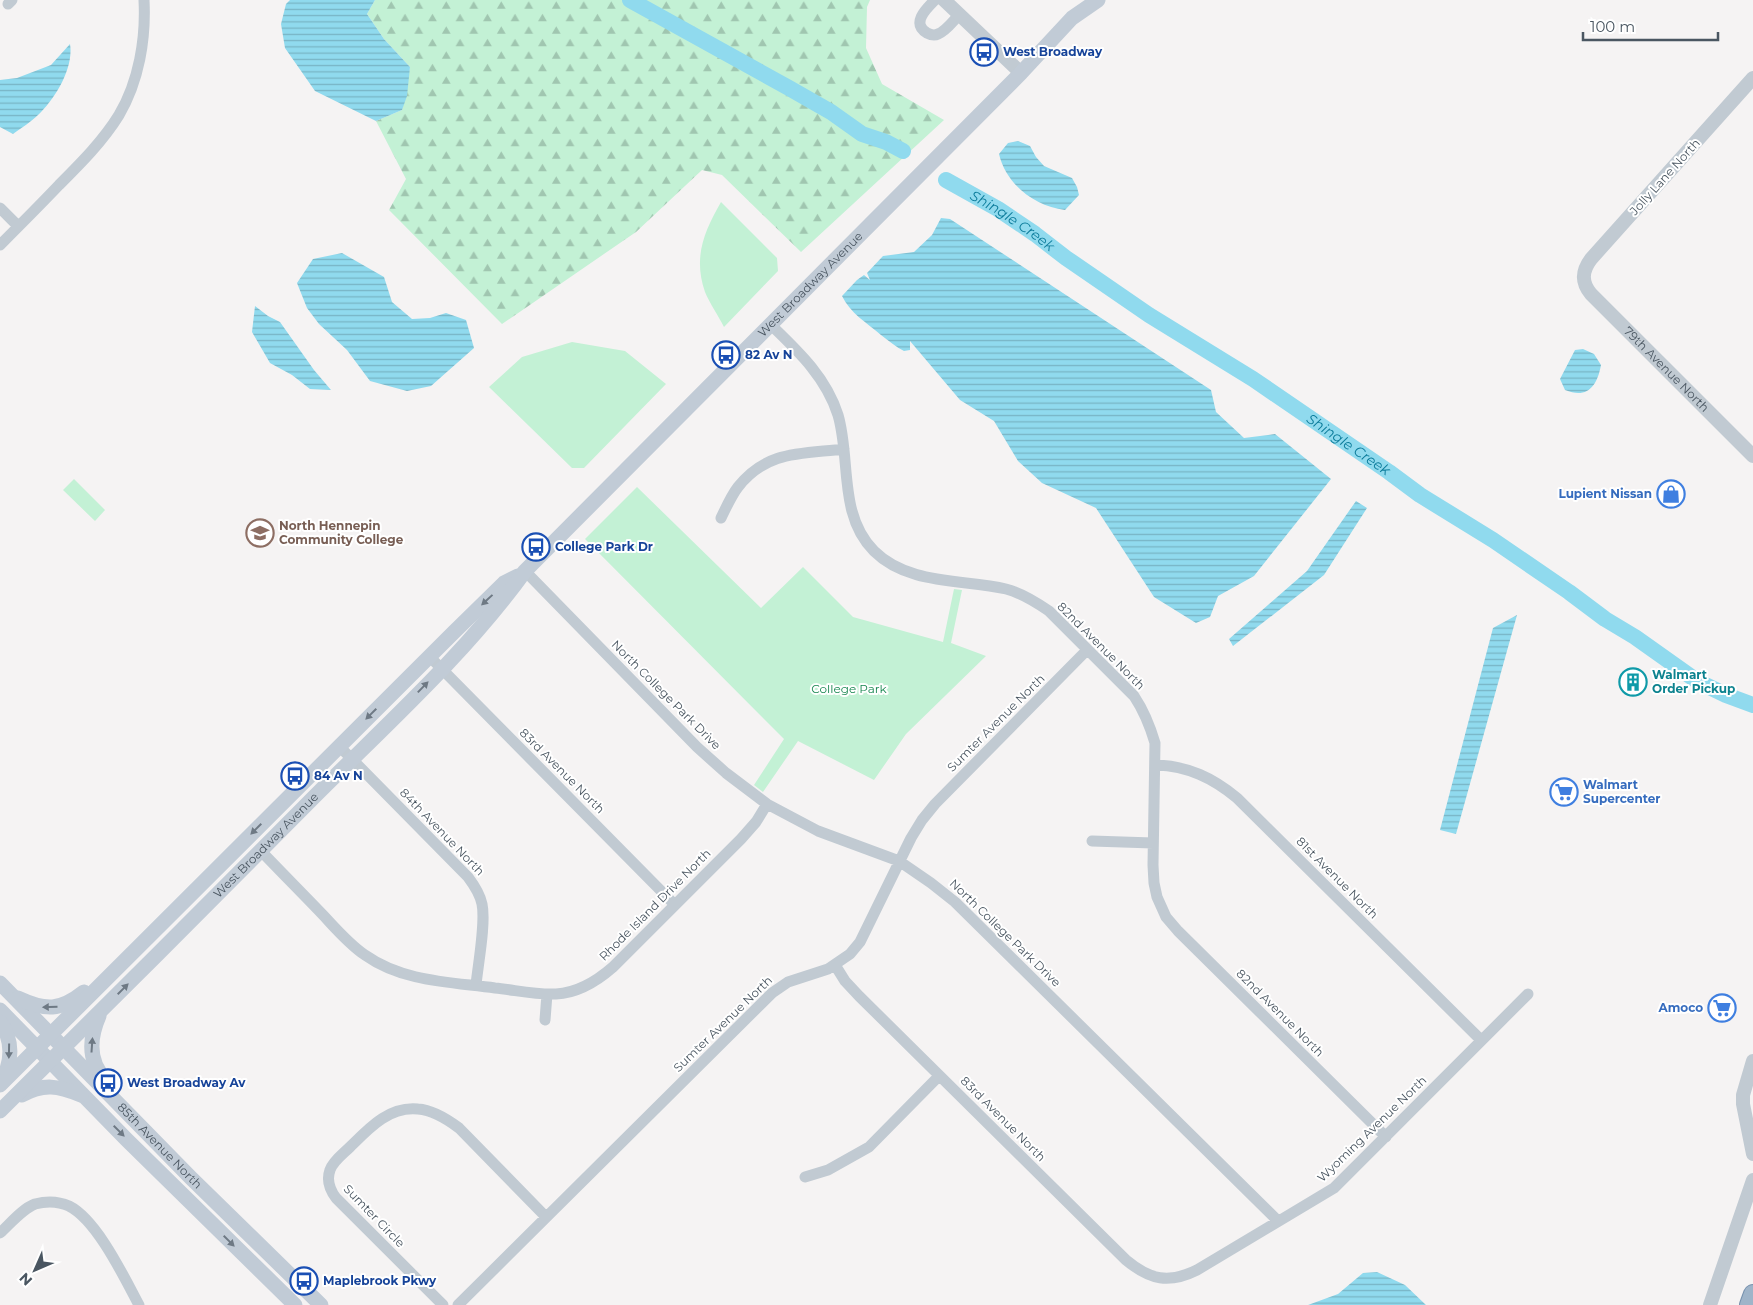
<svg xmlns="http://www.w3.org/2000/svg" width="1753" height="1305" font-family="Montserrat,sans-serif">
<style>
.forest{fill:url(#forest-firs)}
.park{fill:#c3f1d5}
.water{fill:url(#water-rules)}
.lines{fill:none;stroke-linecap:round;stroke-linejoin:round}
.river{stroke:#90daee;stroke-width:16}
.trunk-casing{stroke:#7690ad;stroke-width:20}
.minor{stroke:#c1cad2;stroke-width:11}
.tertiary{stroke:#c1cad2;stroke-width:14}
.secondary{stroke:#c1cbd6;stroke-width:15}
.trunk{stroke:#9fb4c9;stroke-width:18}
.oneway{fill:#6e7984}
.labels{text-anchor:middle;stroke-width:4;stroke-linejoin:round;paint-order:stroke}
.transit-label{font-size:12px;font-weight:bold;fill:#164399;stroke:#fff;text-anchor:start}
.street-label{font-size:12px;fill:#4a5661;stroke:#fff}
.shop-label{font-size:12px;font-weight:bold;fill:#366cbe;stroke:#fff;text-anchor:end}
.education-label{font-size:12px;font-weight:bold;fill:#785e54;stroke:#fff;text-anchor:start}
.culture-label{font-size:12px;font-weight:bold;fill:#0d838f;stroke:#fff;text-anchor:start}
.park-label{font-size:12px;fill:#17864f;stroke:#fff}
.water-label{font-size:14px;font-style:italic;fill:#0c7c9b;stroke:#fff}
</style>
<defs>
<pattern id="forest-firs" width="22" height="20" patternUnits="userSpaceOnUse" patternTransform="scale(1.25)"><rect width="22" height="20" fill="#c3f1d5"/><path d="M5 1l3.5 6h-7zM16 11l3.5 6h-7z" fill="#a0c6b0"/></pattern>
<pattern id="water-rules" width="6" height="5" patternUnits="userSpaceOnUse" patternTransform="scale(1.25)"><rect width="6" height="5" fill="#90daee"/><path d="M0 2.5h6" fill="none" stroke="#78b4c4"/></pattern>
</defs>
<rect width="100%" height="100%" fill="#f5f3f3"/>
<path class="forest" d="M 375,0 L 870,0 L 867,7 L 866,48 L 882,84 L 944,120 L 801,252 L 722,175 L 702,170 L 636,232 L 502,324 L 389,210 L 406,179 L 376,121 L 402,110 L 410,67 L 384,39 L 367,14 Z"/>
<path class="park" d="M 721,202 L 777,258 L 778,271 L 724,327 C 718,315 710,304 705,292 C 693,257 704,232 721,202 Z
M 572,342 L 625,351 L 666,384 L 584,468 L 572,468 L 489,387 L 522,357 Z
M 74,479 L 105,510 L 95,521 L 63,490 Z
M 637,487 L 761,608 L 803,567 L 853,617 L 943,642 L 954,589 L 962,590 L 951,643 L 986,656 L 906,734 L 874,780 L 798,741 L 763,792 L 754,785 L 784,739 L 585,539 Z"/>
<path class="water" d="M 290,0 L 375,0 L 367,14 L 384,39 L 410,67 L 407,96 L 402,110 L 376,121 L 315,91 L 285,48 L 281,24 L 286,4 Z
M 70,44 C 74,68 55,99 38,115 C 31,122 21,128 13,134 L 0,127 L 0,80 L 17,78 L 51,65 Z
M 1018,141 L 1030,146 L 1036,157 L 1044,166 L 1072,178 L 1077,187 L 1079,195 L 1065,210 C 1034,206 1006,184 999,154 L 1008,143 Z
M 941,218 L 950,219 L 1211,390 L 1216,412 L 1244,438 L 1275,434 L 1331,479 L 1254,576 L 1218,596 L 1210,617 L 1196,623 L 1154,597 L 1096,508 L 1042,483 L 1018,461 L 994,421 L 960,400 L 910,341 L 910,350 L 904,351 C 896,347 889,341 881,335 C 867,323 850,313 842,296 L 857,280 L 864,275 L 870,280 L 867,273 L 883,256 L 914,252 L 932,235 Z
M 342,253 L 384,277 L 392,302 L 412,319 L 430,318 L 446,313 L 466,320 L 474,348 L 431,386 L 407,391 L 370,381 L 347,350 L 319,324 L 307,308 L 297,283 L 313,259 Z
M 255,306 L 268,316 L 280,322 L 314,370 L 331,390 L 310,389 L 292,375 L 270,363 L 252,332 Z
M 1583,349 L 1594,354 L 1601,365 C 1597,387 1587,399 1565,390 L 1560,379 L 1575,350 Z
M 1356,501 L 1367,508 L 1324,575 L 1233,646 L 1229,639 L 1307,571 Z
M 1517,615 L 1456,834 L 1440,830 L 1493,628 Z
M 1377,1272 L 1405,1285 L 1426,1305 L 1308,1305 L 1338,1294 L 1363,1273 Z"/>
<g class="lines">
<g class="river">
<path d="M 630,0 L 789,88 L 831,112 L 862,134 L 886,142 L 903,151"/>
<path id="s1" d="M 946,180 L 998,209 L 1035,234 L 1066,258 L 1149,315 L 1253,379 L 1389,472 L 1420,495 L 1493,540 L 1569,592 L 1605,619 L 1635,637 L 1697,681 L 1726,695 L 1753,705"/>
</g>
<g class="trunk-casing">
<path id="trunk" d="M 1749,1305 L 1753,1294"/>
</g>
<path class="minor" d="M 935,0 C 926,9 911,23 927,33 C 931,35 934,36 938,34 C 946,31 953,21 959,15
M 8,4 L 12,0
M 0,208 L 18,226
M 0,245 C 20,225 40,205 59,185 C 81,163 103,141 119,115 C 139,81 146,39 144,0
M 771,325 C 798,351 826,377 838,415 C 851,459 838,515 874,551 C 908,585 962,579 1006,589 C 1022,593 1036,602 1049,611 L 1134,696 C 1144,711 1150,726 1155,743 L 1153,865 L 1154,883 L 1157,897 L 1166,917 L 1178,931 L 1386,1137
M 721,518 C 726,508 731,496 738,487 C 767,450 802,454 844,449
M 525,571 L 697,747 L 726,773 L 767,804 L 818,831 L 899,861 L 931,883 L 955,902 L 1278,1221
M 429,656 L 675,905
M 339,746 L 468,877 C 474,885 480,894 482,904 C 486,923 478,964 476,985
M 1156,765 C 1188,766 1213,778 1237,798 L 1481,1040
M 1092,841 L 1153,843
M 261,851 C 282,873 303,894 324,916 C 337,930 350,945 365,955 C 403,982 451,982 495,988 C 515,990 536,995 556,994 C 577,993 597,981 613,967 L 741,839 L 756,822 L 767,804
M 835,965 L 845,981 L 859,996 L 1126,1260 C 1150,1280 1169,1284 1197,1270 L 1334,1188 L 1528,994
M 545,1020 L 547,994
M 805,1177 L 828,1170 L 869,1147 L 939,1076
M 0,1233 C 10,1224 22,1209 35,1204 C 46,1201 58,1201 69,1206 C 97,1220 124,1277 139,1305
M 443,1305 L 336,1198 C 330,1190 326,1181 330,1170 C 333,1161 343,1154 350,1147 C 369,1128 389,1106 418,1109 C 433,1110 447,1119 459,1128 L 546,1217
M 458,1305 L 772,993 L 788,982 L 828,969 L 850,954 L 860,942 L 911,838 L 922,820 L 935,804 L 1087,650"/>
<g class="tertiary">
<path d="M 944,0 L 1021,73"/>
<path id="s2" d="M 1753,78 L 1591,259 C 1582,271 1581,282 1591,294 L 1753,456"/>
<path d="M 1753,1061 L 1743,1095 L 1743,1104 L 1753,1154"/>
<path d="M 1710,1305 L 1753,1180"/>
</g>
<g class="secondary">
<path id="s3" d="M 0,983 L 191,1178 L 321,1305"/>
<path d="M 18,998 C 46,1011 60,1011 84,992"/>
<path d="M 0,1010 L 127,1140 L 295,1305"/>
<path d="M 99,1016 C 89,1039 88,1062 106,1080"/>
<path d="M 0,1022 C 13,1039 13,1063 1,1081"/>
<path d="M 0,1085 L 454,632 L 504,583 L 518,576"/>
<path d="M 22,1095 C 44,1083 58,1086 81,1095"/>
<path id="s4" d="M 0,1111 C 106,1006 211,901 316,795 C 387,724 466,653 525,571 L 1021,73 L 1072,18 L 1098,0"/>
</g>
<use href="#trunk" class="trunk"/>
</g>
<defs><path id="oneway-solid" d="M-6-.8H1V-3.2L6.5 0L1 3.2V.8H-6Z" transform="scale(1.25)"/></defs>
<g class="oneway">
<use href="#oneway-solid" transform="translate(487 600) rotate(137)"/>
<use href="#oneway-solid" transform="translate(423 687) rotate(-46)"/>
<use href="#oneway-solid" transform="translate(371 714) rotate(135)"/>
<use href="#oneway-solid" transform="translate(256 829) rotate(135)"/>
<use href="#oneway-solid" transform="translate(123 989) rotate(-45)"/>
<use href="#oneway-solid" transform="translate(50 1007) rotate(179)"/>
<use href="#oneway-solid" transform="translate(92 1045) rotate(-86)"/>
<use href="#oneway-solid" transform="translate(9 1051) rotate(91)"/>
<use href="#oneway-solid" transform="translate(119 1131) rotate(45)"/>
<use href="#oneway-solid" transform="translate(229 1241) rotate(45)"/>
</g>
<defs>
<g id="bus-ring" transform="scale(1.4375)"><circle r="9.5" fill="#fff" stroke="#1a4fb4" stroke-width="1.5"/><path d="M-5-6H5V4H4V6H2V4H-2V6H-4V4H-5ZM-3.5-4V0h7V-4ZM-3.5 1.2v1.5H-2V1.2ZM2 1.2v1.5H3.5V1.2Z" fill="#1a4fb4"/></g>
<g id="shop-ring" transform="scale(1.4375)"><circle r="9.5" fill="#fff" stroke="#3f7fe0" stroke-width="1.5"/><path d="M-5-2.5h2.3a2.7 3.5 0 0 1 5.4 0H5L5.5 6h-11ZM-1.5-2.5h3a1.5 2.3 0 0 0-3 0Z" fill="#3f7fe0"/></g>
<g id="university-ring" transform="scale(1.4375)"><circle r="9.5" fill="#fff" stroke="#8d6e63" stroke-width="1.5"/><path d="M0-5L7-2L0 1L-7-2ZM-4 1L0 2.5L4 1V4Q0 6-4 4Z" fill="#8d6e63"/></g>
<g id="building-ring" transform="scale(1.4375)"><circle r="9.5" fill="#fff" stroke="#0f9aa8" stroke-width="1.5"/><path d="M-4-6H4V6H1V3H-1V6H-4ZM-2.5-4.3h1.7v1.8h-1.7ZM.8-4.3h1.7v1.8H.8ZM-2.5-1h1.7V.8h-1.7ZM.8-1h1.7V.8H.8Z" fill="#0f9aa8"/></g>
<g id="supermarket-ring" transform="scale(1.4375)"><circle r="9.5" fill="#fff" stroke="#3f7fe0" stroke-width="1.5"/><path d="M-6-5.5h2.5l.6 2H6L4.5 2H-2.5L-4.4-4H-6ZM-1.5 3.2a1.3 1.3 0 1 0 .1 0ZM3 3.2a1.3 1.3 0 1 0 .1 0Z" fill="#3f7fe0"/></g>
</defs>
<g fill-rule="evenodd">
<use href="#bus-ring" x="984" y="52"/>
<use href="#bus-ring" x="726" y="355"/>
<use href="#shop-ring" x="1671" y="494"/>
<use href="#university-ring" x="260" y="533"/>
<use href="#bus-ring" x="536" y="547"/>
<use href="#building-ring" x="1633" y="682"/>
<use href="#bus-ring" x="295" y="776"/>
<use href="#supermarket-ring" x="1564" y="792"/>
<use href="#supermarket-ring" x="1722" y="1008"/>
<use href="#bus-ring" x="108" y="1083"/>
<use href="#bus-ring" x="304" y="1281"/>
</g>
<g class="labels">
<g class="transit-label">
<text x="1003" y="56">West Broadway</text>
<text x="745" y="359">82 Av N</text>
<text x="555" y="551">College Park Dr</text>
<text x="314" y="780">84 Av N</text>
<text x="127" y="1087">West Broadway Av</text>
<text x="323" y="1285">Maplebrook Pkwy</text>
</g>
<g class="street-label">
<text transform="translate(1665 177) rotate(-48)" y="4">Jolly Lane North</text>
<text dy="4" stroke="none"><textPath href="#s4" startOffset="1158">West Broadway Avenue</textPath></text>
<text dy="4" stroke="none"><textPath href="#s2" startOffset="388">79th Avenue North</textPath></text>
<text transform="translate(1101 646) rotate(45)" y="4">82nd Avenue North</text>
<text transform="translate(666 695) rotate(45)" y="4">North College Park Drive</text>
<text transform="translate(996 723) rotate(-45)" y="4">Sumter Avenue North</text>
<text transform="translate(562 771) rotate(45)" y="4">83rd Avenue North</text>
<text transform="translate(442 832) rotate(46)" y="4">84th Avenue North</text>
<text dy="4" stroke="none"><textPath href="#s4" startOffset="376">West Broadway Avenue</textPath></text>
<text transform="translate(1337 878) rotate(45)" y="4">81st Avenue North</text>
<text transform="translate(655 905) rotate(-45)" y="4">Rhode Island Drive North</text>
<text transform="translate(1005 933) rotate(44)" y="4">North College Park Drive</text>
<text transform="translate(1280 1013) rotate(45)" y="4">82nd Avenue North</text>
<text transform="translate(723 1024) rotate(-44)" y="4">Sumter Avenue North</text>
<text transform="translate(1003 1119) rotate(45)" y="4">83rd Avenue North</text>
<text transform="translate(1372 1129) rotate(-44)" y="4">Wyoming Avenue North</text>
<text dy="4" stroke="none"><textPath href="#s3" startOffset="228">85th Avenue North</textPath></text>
<text transform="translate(374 1216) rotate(46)" y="4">Sumter Circle</text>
</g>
<g class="shop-label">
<text x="1652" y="498">Lupient Nissan</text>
<text x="1583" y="789" text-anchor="start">Walmart<tspan x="1583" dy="14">Supercenter</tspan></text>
<text x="1703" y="1012">Amoco</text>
</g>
<g class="education-label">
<text x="279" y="530">North Hennepin<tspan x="279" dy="14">Community College</tspan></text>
</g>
<g class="culture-label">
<text x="1652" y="679">Walmart<tspan x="1652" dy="14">Order Pickup</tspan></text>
</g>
<g class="park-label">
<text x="849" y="693">College Park</text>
</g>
<g class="water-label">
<text dy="5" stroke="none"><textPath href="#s1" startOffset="78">Shingle Creek</textPath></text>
<text dy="5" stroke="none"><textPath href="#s1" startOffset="482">Shingle Creek</textPath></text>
</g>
</g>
<g transform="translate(35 1270) rotate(225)" stroke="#ffffff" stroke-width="4" paint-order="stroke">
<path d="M0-4L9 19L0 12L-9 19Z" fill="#4a5661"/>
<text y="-8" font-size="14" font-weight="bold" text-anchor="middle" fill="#4a5661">N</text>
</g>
<path d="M1583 32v8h135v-8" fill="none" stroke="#4a5661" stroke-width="2.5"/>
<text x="1590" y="32" font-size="15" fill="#4a5661" stroke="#ffffff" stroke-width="4" paint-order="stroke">100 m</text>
</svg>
